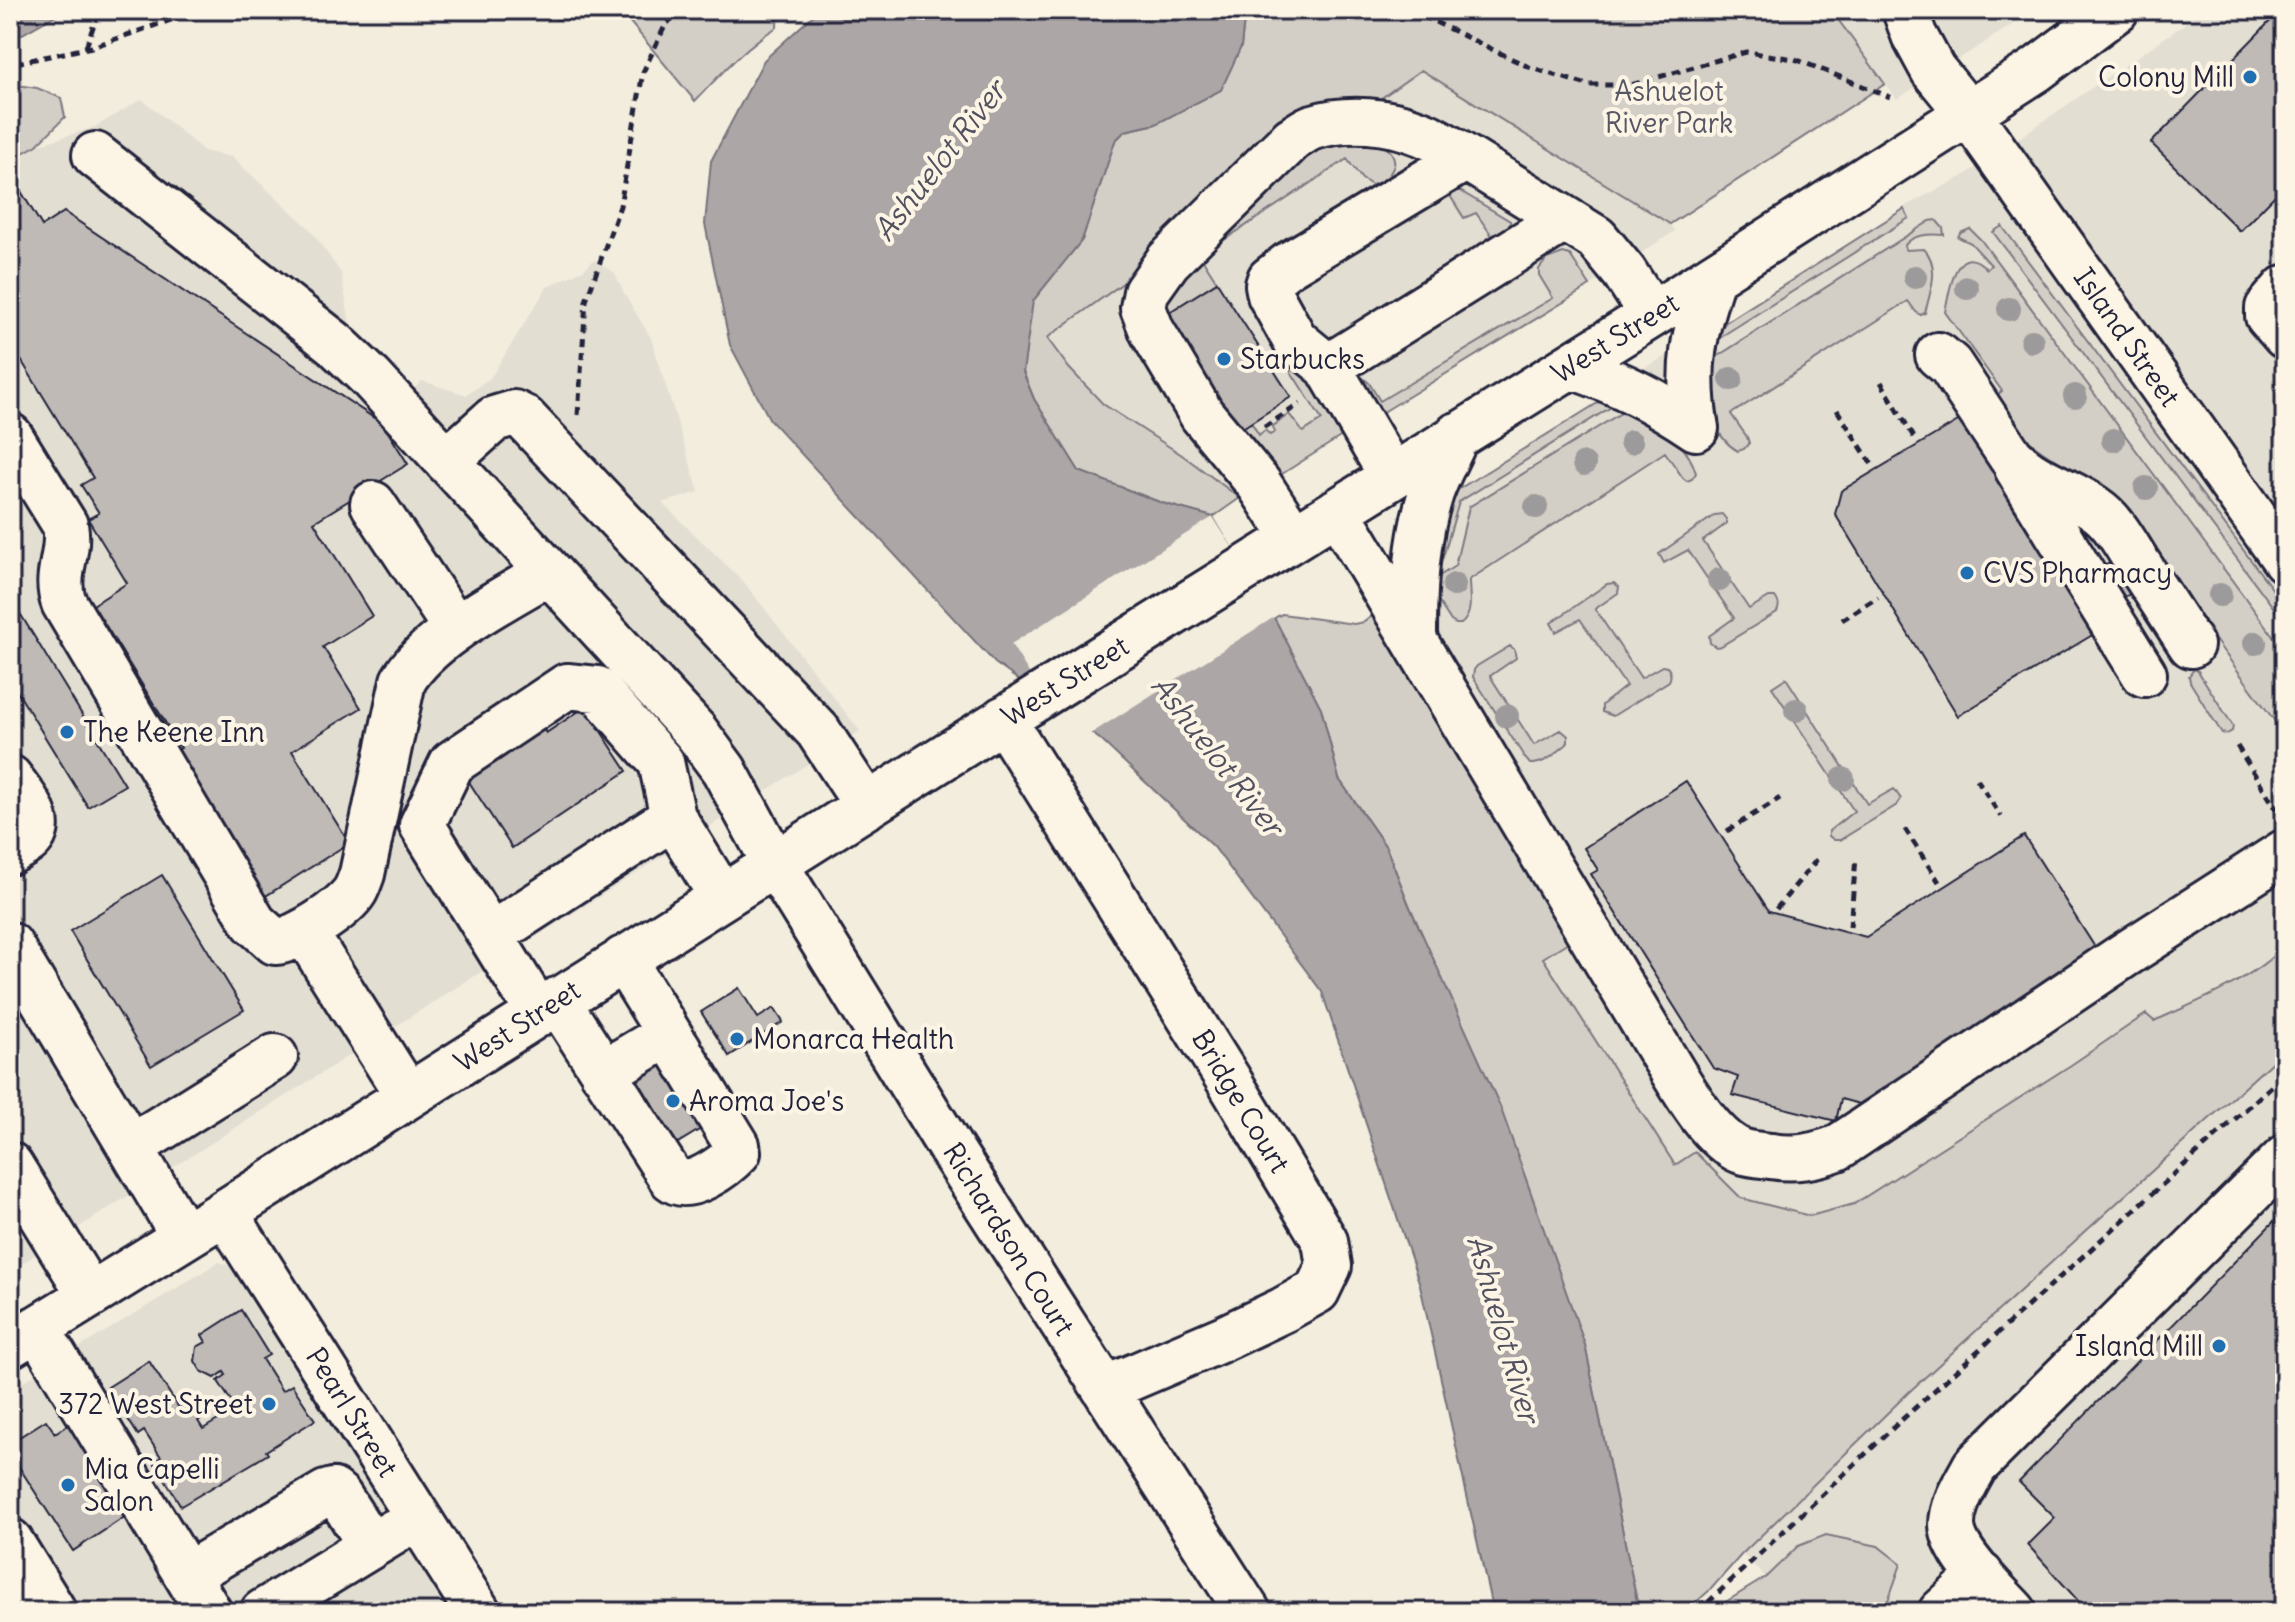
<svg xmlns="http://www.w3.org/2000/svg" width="2295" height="1622" font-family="Delius,sans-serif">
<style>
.built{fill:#e3ded2}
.green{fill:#d4cfc6;stroke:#7b7880;stroke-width:2}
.water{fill:#aca7a6;stroke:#75727b;stroke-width:2}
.pier{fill:#f3edde}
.building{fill:#bfbab6;stroke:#22223b;stroke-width:2}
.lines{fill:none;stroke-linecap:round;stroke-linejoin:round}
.minor-casing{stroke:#22223b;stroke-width:50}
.path{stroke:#22223b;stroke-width:5;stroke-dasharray:8 6;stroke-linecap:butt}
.minor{stroke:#fcf5e5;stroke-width:44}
.tree{fill:#9d9a9b}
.poi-dot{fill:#1f6fb2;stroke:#fcf5e5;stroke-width:3}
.labels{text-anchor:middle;stroke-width:8;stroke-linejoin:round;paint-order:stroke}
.poi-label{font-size:28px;fill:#22223b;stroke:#fcf5e5;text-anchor:start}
.park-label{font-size:28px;fill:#575665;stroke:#fcf5e5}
.street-label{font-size:28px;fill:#22223b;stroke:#fcf5e5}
.water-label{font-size:30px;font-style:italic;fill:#525160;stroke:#fcf5e5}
</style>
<rect width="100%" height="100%" fill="#f3edde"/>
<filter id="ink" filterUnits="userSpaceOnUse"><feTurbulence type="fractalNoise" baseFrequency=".0125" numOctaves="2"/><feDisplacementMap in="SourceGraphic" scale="16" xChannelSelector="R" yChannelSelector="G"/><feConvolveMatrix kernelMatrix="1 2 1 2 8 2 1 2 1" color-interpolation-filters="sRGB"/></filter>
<g filter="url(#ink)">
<path class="built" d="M 1831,10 L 2035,10 L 1897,99 Z
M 2201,10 L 2285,10 L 2285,945 L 2269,962 L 2196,1002 L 2154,1021 L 2146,1014 L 2071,1065 L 1854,1204 L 1810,1216 L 1741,1198 L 1695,1152 L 1676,1165 L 1543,957 L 1572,939 L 1365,606 L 1443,557 L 1434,545 L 1442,506 L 1609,396 L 1613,385 L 1677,350 L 1714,341 L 1726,322 L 1911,203 L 1962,177 L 2179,28 Z
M 1421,70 L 1670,224 L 1675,231 L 1590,286 L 1240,498 L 1182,455 L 1103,404 L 1069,368 L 1046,338 L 1092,303 Z
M 142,99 L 204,151 L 232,157 L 310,229 L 341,273 L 351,329 L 405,397 L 422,381 L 467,395 L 491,377 L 547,287 L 583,270 L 594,260 L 615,273 L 624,293 L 651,338 L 699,492 L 662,503 L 743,581 L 860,731 L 10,1271 L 10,160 L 37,145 L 95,127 Z
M 2285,1050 L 2285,1612 L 1884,1612 L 1901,1564 L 1798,1546 L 1766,1577 L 1742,1554 L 1910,1391 Z
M 219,1262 L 240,1270 L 449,1612 L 10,1612 L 10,1390 Z"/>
<path class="green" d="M 620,10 L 778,10 L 777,27 C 744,47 721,74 695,101 Z
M 1245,10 L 1831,10 L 1885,84 L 1670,224 L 1421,70 L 1339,128 C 1355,133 1406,145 1392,170 C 1388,178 1380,183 1372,185 L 1362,179 L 1347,159 L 1212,248 L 1257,186 L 1047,338 L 1069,368 L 1103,404 L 1182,455 L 1240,498 L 1213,517 L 1162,503 L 1079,471 L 1034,399 L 1023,372 L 1032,301 L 1082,240 L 1115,141 L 1125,131 L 1156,124 L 1241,47 Z
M 10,84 L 37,88 L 61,98 L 65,117 L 37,145 L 10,160 Z
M 1457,189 L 1510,221 L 1511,226 L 1495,240 L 1476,213 L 1464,218 L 1449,194 L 1450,190 Z
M 1904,209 L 1909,218 L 1714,341 L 1718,332 L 1726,322 Z
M 1936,220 L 1943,228 L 1944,235 C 1930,234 1913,234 1905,245 L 1906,250 L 1924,249 C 1941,267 1930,292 1925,313 L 1921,315 L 1916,312 L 1908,301 L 1731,414 L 1747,437 L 1749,443 L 1744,449 L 1738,451 C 1710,436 1706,395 1699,368 L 1930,221 Z
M 2002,226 L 2285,606 L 2285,623 L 1993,232 Z
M 1970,229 L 1981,240 L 2285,652 L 2285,735 L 2107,493 C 2088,476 2065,466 2044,452 C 2023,438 2006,419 1989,401 L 2002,391 L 1945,312 C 1949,292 1956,237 1987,269 L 1991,265 L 1971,243 L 1958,237 L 1960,233 Z
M 1196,249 L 1217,282 L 1157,320 L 1154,293 Z
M 1563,253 L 1570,255 L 1590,286 L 1380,414 L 1359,380 L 1363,378 L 1369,383 L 1380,401 L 1553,298 L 1539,275 L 1539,269 L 1547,259 Z
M 1286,364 L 1314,380 L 1345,434 L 1274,479 L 1230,436 L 1251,422 L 1259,435 L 1265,430 L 1270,435 L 1275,432 L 1272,427 L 1289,414 L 1303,432 L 1322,420 Z
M 1609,396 L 1624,399 L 1459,502 L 1443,557 L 1434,545 L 1454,492 Z
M 1634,405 C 1657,424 1688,443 1696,473 L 1692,479 L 1687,481 L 1683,478 L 1665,452 L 1469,580 C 1469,595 1474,614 1461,624 L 1456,624 L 1451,621 L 1427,584 L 1455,566 L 1469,507 Z
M 1722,514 L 1726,519 L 1726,524 L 1703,541 L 1749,609 L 1769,597 L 1775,597 C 1779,602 1780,606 1777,612 L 1721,646 L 1716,647 L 1710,643 L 1709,636 L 1734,618 L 1688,550 L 1664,563 L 1659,554 L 1715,515 Z
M 1614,583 L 1619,587 L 1618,593 L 1595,609 L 1641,678 L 1662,666 L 1667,667 C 1671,671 1672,675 1669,681 L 1613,716 L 1602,712 L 1602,705 L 1626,686 L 1580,619 L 1556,632 L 1551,623 L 1607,584 Z
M 1282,614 L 1354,624 L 1364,622 L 1372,616 L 1573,939 L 1543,958 L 1675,1165 L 1695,1152 L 1741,1198 L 1810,1216 L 1854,1204 L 2071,1065 L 2146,1014 L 2154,1021 C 2197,1002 2252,980 2285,945 L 2285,1050 L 1910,1391 L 1742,1554 L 1711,1589 L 1685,1612 L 1639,1612 L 1585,1345 L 1386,847 L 1339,779 L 1321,708 L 1274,618 Z
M 1510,646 L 1514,649 L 1516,658 L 1490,676 L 1534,745 L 1561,730 L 1568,736 L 1568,742 L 1566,745 C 1555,753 1545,765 1530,764 L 1525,758 L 1473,677 L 1474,670 L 1477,666 Z
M 2194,669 L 2198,671 L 2233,726 L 2232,731 L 2227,734 L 2222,733 L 2218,727 L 2190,682 L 2189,676 Z
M 1786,678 L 1867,804 L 1894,789 L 1901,799 L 1897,805 L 1840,840 L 1834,840 L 1829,836 L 1829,831 L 1854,811 L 1772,687 Z
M 1826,1535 L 1878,1546 L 1901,1564 L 1884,1612 L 1714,1612 L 1724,1603 L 1766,1577 L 1798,1546 Z"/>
<path class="water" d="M 10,10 L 61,10 L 56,15 L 10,41 Z
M 819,10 L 1245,10 L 1241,47 L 1221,90 L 1156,124 L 1125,131 L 1115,141 L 1082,240 L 1033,301 L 1023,372 L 1034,399 L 1079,471 L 1162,503 L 1213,517 L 1277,623 L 1321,708 L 1339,779 L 1386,847 L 1409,905 L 1500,1106 L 1585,1345 L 1639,1612 L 1493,1612 L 1420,1285 L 1322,992 L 1214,847 L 1101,740 L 995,663 L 770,420 L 730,345 L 705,224 L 711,161 L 764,60 Z"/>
<path class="pier" d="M 1213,517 L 1276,616 L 1087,736 L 1052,710 L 1011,644 Z"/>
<path class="building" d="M 2281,10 L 2285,10 L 2285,185 L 2240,231 L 2151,143 Z
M 10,173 L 42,226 L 64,212 L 383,424 L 408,464 L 314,522 L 372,616 L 323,647 L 361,708 L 292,751 L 349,843 L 264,897 L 174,752 L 181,748 L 93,605 L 127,583 L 88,519 L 99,513 L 81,485 L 93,478 L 10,342 Z
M 1217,282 L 1291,397 L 1230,436 L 1157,320 Z
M 1968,415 L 2072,586 L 2116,559 L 2135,591 L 2090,617 L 2099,631 L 1958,716 L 1835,514 L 1841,491 Z
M 10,597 L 125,785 L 88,807 L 10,680 Z
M 585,707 L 627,771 L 512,848 L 460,768 L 536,718 L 546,733 Z
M 1686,781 L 1769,911 L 1866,937 L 2024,836 L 2098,952 L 1859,1104 L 1841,1099 L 1836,1121 L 1732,1095 L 1738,1077 L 1713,1068 L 1591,874 L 1598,870 L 1584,848 Z
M 162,875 L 244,1010 L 151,1066 L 70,931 Z
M 739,988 L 758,1018 L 774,1008 L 783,1022 L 729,1056 L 701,1012 Z
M 670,1057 L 709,1124 L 676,1144 L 636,1077 Z
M 2285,1210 L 2285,1612 L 2088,1612 L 2028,1545 L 2055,1518 L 2019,1482 Z
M 241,1310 L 269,1355 L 262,1359 L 282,1391 L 292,1385 L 315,1420 L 266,1451 L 268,1454 L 181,1506 L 154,1462 L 161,1457 L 144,1431 L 138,1435 L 108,1387 L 149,1361 L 179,1408 L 191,1401 L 202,1418 L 198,1421 L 203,1429 L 236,1409 L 218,1381 L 226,1375 L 224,1372 L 215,1378 L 201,1371 L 195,1361 L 197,1347 L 206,1342 L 202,1335 Z
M 46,1420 L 55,1433 L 68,1425 L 126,1516 L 73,1551 L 10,1453 L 10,1443 Z"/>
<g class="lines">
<g class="minor-casing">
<path id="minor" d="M 1905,10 L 1914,35 L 1933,70 L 1969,114 L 2285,560
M 95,155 L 334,343 L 371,378 L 696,732 L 724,770 L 775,864 L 954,1154 L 1248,1612
M 2285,288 L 2268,308 L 2268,316 L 2285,336
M 1938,355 L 1950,365 L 2011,457 C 2038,485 2071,489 2100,512 C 2116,525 2126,545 2137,562 C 2155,590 2173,617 2191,645
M 1571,366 C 1620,383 1653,399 1696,428
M 1328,367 L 1563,220
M 1696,428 C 1685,369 1694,331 1713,276
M 10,436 L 65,525 C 71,553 53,574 64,603 L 254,923 L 275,942 C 295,941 344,909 355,891 C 358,886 360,879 362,874 L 403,681 C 429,636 505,599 549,572
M 447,461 L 494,419 L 514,413 L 524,418 L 818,731 L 867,806
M 2017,468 L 2144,674
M 1392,476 L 1328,367 L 1295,340 L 1270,295 L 1268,285 L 1270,279 L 1288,265 L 1466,158 L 1596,238 L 1624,272 L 1652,315
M 373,504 L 456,629
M 1337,511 L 1657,1046 C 1677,1077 1707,1137 1741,1151 C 1750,1154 1761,1155 1771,1156 C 1795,1160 1815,1156 1837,1148 L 2123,956 L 2285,852
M 1294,538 L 1259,484 L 1202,415 L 1152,331 L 1143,308 L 1146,292 L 1168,261 L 1292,139 C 1299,135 1306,129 1313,127 C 1348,116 1389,120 1423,134 C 1438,140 1452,150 1466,158
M 1414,637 C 1414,587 1416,540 1431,493 C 1438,473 1449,454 1457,435
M 1003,719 L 1228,1079 L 1325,1241 L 1329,1266 L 1317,1291 L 1283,1310 L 1222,1339 L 1105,1389
M 10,778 C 20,792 45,819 32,837 C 28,843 17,848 10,852
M 304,931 L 408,1096
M 491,935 L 673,817 L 722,897
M 10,945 L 184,1237
M 557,1000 L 672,1179 C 689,1193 725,1166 738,1152 L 737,1145 L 623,959
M 538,1012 L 422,825 L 452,763 L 567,686 L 597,689 L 661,762 L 673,817
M 603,1073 L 660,1039 L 670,1041 L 679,1049
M 131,1147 L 275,1057
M 10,1165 L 90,1295
M 225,1212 L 478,1612
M 37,1328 L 209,1612
M 10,1345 L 225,1212 L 1042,695 L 1652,315 L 2036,70 L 2116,10
M 10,1541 L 54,1612
M 187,1575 L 326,1493 L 333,1491 L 339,1496 L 371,1546
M 10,1601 L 17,1612
M 263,1612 L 394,1532
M 1941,1612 L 1981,1575
M 2014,1612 C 1995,1591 1953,1553 1952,1525 C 1952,1505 1965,1484 1975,1466 L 2285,1158"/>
</g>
<path class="path" d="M 499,10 C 548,21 603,19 654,10
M 1410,10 L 1529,67 L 1587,85 L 1631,85 L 1746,52 L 1795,59 L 1890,97
M 86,47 L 99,10
M 16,63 L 92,47 L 200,10
M 1881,382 L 1915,439
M 1837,410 L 1873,466
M 578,415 L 586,301 L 620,206 L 643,72 L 665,26 L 679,10
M 1265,424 L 1266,426 L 1300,404
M 1842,620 L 1878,597
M 2237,746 L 2277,810
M 1977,779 L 2001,817
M 1905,829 L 1939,882
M 1727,831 L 1780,798
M 1776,909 L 1819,857
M 1850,927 L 1856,858
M 1698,1612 L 1896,1425 L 2285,1074"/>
<use href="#minor" class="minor"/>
</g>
<g class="tree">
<circle cx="1915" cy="277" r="12"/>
<circle cx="1967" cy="288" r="12"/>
<circle cx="2009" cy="309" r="12"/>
<circle cx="2032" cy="341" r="12"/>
<circle cx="1731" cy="379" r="12"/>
<circle cx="2075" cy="396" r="12"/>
<circle cx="2113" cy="440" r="12"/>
<circle cx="1631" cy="442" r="12"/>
<circle cx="1584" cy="464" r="12"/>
<circle cx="2146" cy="488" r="12"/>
<circle cx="1536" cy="507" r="12"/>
<circle cx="1719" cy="580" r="12"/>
<circle cx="1454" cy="585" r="12"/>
<circle cx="2220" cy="595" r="12"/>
<circle cx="2255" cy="643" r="12"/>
<circle cx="1796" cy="710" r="12"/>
<circle cx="1507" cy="716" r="12"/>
<circle cx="1843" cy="779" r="12"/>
</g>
</g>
<g class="poi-dot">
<circle cx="2250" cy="77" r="8"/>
<circle cx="1224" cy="359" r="8"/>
<circle cx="1967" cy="573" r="8"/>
<circle cx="67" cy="732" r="8"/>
<circle cx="737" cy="1039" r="8"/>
<circle cx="673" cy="1101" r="8"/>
<circle cx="2219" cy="1346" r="8"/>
<circle cx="269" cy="1404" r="8"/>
<circle cx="68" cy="1485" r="8"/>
</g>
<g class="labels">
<g class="poi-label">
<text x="2234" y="87" text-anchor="end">Colony Mill</text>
<text x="1240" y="369">Starbucks</text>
<text x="1983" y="583">CVS Pharmacy</text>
<text x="83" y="742">The Keene Inn</text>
<text x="753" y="1049">Monarca Health</text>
<text x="689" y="1111">Aroma Joe's</text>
<text x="2203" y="1356" text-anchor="end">Island Mill</text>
<text x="253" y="1414" text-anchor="end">372 West Street</text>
<text x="84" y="1479">Mia Capelli<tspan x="84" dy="32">Salon</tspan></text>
</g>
<g class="park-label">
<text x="1669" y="101">Ashuelot<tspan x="1669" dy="32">River Park</tspan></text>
</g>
<g class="street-label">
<text transform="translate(2127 337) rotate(55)" y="10">Island Street</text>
<text transform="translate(1615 338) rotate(-32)" y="10">West Street</text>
<text transform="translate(1065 681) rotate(-32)" y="10">West Street</text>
<text transform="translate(517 1026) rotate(-33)" y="10">West Street</text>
<text transform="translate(1241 1101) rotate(59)" y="10">Bridge Court</text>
<text transform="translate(1009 1239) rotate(58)" y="10">Richardson Court</text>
<text transform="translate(352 1412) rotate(58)" y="10">Pearl Street</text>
</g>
<g class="water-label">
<text transform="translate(940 161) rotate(-52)" y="10">Ashuelot River</text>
<text transform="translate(1217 756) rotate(52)" y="10">Ashuelot River</text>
<text transform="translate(1503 1329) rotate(74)" y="10">Ashuelot River</text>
</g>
</g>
<rect width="2295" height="1622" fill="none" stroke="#fcf5e5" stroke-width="40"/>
<rect x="20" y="20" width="2255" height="1582" fill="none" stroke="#22223b" stroke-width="3" filter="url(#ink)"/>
</svg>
